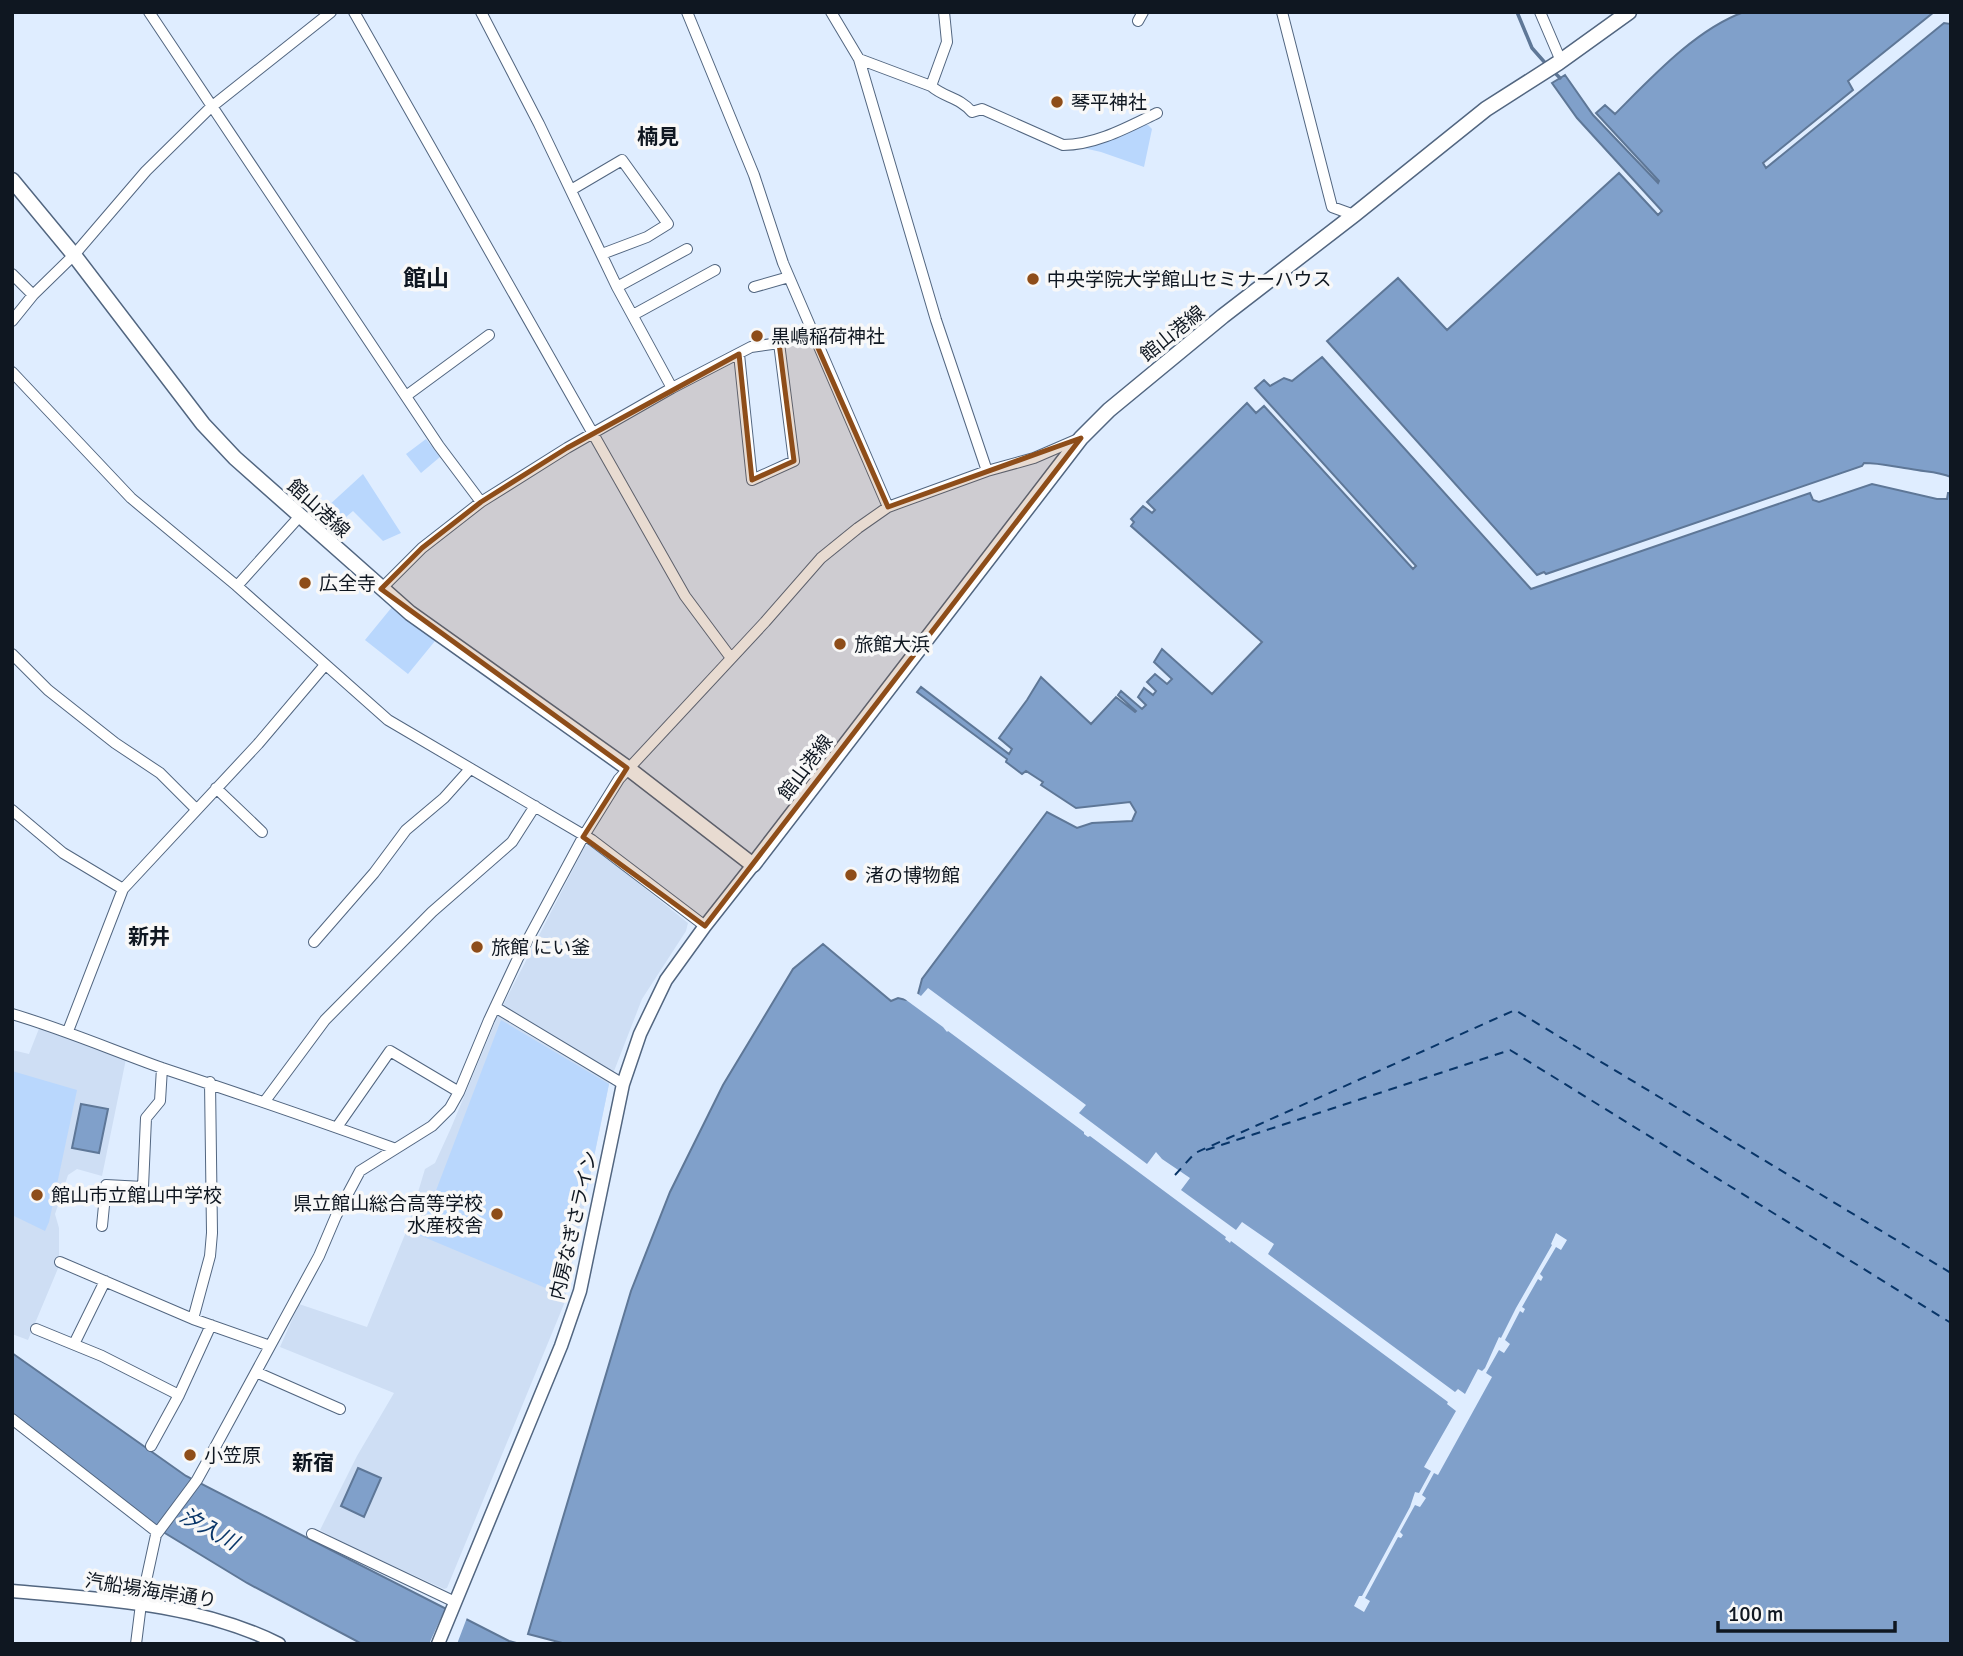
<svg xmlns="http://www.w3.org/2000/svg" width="1963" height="1656" font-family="Signika,'Noto Sans JP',sans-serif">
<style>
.built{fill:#cedef4}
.green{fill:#b9d7fd}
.water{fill:#80a0ca;stroke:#5e7797;stroke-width:2}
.pier{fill:#dfedff}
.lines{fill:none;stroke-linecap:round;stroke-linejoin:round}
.stream{stroke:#5e7797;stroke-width:3.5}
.ferry{stroke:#083568;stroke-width:2;stroke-dasharray:9 7;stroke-linecap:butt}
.minor-casing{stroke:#526680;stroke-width:12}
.tertiary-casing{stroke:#526680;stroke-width:15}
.secondary-casing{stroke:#526680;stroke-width:17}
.minor{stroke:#fff;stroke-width:10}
.tertiary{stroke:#fff;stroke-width:12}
.secondary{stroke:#fff;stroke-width:14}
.marked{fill:#8e4d19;fill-opacity:0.2;stroke:#8e4d19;stroke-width:5;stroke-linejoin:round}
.poi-dot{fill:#8e4d19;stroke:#f8f8f8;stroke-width:2.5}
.labels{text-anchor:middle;stroke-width:7;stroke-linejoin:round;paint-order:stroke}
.poi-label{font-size:19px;fill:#0f1721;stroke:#f8f8f8;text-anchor:start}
.street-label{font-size:19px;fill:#0f1721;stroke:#f8f8f8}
.neighbourhood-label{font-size:21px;font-weight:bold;fill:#0f1721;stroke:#f8f8f8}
.water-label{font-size:21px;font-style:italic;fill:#083568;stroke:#f8f8f8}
.quarter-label{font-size:23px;font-weight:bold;fill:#0f1721;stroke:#f8f8f8}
</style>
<rect width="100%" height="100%" fill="#dfedff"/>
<path class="built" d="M 591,845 L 688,923 L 686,931 L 642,999 L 609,1084 L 564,1304 L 447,1588 L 444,1589 L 339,1541 L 320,1530 L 357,1456 L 394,1393 L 280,1347 L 299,1304 L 367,1327 L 406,1232 L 425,1169 L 435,1163 L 451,1128 L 498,1015 L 585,846 Z
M 40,1026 L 126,1059 L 102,1176 L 77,1169 L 68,1175 L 55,1214 L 59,1228 L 59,1266 L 28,1340 L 12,1334 L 12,1050 L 29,1054 Z"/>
<path class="green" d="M 1140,125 L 1148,125 L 1152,129 L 1144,167 L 1101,152 L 1079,147 Z
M 426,439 L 440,457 L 421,473 L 406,454 Z
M 363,474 L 401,533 L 383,541 L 353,511 L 331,530 L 315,518 Z
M 392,607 L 435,641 L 408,674 L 365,640 Z
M 501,1020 L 609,1084 L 585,1200 L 574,1200 L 556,1282 L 548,1289 L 419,1235 Z
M 12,1071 L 77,1090 L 49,1222 L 45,1231 L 12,1215 Z"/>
<path class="water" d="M 1744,12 L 1934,12 L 1848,81 L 1853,90 L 1763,163 L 1766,168 L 1944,23 L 1951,24 L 1951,477 C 1937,471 1925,472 1911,469 C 1895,467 1881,463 1864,463 L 1862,466 L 1546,574 L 1544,572 L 1537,575 L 1327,341 L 1398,278 L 1447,330 L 1619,173 L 1658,215 L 1662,211 L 1577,118 L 1552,83 L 1565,75 L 1593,115 L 1658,183 L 1659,181 L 1596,113 L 1605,105 L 1615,114 C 1651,78 1696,29 1744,12 Z
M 1322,357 L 1531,589 L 1810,493 L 1813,500 L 1819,502 L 1872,484 L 1937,499 L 1947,499 L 1948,493 L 1951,493 L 1951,1644 L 566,1644 L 528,1634 L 631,1291 L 670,1192 L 723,1085 L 793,969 L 823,944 L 891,1001 L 898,998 L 906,1000 L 918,994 L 922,979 L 1047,812 L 1077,828 L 1092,823 L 1132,821 L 1136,812 L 1130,802 L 1076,808 L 1041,785 L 1043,782 L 1026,771 L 1022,774 L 1006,762 L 1007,759 L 917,692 L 921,687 L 1009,754 L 1012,749 L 999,738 L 1027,700 L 1041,677 L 1091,724 L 1116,697 L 1135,712 L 1136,711 L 1118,695 L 1121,691 L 1142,709 L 1146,705 L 1138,697 L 1144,688 L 1153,695 L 1156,691 L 1147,682 L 1155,674 L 1167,684 L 1172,679 L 1154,662 L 1162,649 L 1212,694 L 1262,642 L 1131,526 L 1134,522 L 1131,519 L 1143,506 L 1152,513 L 1155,510 L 1147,502 L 1247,403 L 1256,413 L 1264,406 L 1413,569 L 1416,566 L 1255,388 L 1264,380 L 1270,386 L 1284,378 L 1292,381 Z
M 81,1104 L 108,1109 L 99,1153 L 72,1148 Z
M 12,1353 L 186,1476 L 509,1641 L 520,1644 L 362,1644 L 247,1583 L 155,1527 L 12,1414 Z
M 358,1468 L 381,1478 L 364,1517 L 341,1506 Z"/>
<path class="pier" d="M 928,988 L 1086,1105 L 1079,1113 L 1147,1164 L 1156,1152 L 1162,1159 L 1190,1178 L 1181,1190 L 1236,1230 L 1242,1222 L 1274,1244 L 1268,1254 L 1455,1392 L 1458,1389 L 1465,1394 L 1478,1369 L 1482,1371 L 1485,1368 L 1499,1337 L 1501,1338 L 1516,1308 L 1552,1245 L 1551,1244 L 1556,1233 L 1567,1240 L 1561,1250 L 1556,1247 L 1540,1274 L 1543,1277 L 1541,1281 L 1538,1279 L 1522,1307 L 1525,1309 L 1523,1313 L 1520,1311 L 1505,1340 L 1510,1344 L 1504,1353 L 1499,1350 L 1486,1373 L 1492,1377 L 1438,1475 L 1434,1473 L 1422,1495 L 1426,1498 L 1420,1507 L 1415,1505 L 1400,1532 L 1403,1535 L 1401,1538 L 1398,1537 L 1365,1598 L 1370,1601 L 1364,1612 L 1354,1606 L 1359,1596 L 1362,1596 L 1410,1507 L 1415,1492 L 1419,1493 L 1431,1471 L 1424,1467 L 1456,1411 L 1447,1404 L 1448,1402 L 1231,1241 L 1230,1243 L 1225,1239 L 1226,1237 L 1090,1136 L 1088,1137 L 1084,1134 L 1084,1132 L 948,1031 L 947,1032 L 943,1027 L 898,994 L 905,996 L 915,992 L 921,996 Z
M 446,1607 L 468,1615 L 457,1644 L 429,1644 Z"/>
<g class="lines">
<path class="stream" d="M 1517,12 L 1532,48 L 1547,65
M 1552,70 L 1560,78"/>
<path class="ferry" d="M 1206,1150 L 1510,1050 L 1951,1323
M 1175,1175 L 1195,1153 L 1515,1010 L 1951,1273"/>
<g class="minor-casing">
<path id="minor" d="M 149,12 L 439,446 L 481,502
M 354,12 L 685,596 L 731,658
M 481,12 L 539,124 L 617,287 L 672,388
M 687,12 L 754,175 L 783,263 L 888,507
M 831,12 L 859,59 L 936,320 L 987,471
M 1282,12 L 1332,207 L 1354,215
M 1540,12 L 1561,61
M 1138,21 L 1143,12
M 859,59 L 931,86 C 945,98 959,97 972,112 L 982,109 L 1063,145 C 1096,145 1128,127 1157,113
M 931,86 L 947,42 L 944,12
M 571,190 L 622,160 L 668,224 L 647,237 L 602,254
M 12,274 L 33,295
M 617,287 L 687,249
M 754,287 L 789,277
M 633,315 L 715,270
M 12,321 L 33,295 L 74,255 L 146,171 L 210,108 L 331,12
M 739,354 L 752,480 L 794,461 L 779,343
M 12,372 L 131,498 L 237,586 L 388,720 L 592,840 L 705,926
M 406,396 L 489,335
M 237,586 L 299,517
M 381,589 L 422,548 L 481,502 L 567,448 L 672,388 L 751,347 L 779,343 L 811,332
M 12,654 L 48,690 L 115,743 L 160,773 L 196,809
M 216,788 L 262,832
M 12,810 L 63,853 L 123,889
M 314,942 L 374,873 L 406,830 L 444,798 L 470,769
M 495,1007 L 623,1084
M 12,1014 C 63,1029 112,1050 162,1068 C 240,1094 317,1120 393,1148
M 68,1031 L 123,889 L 258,744 L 325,665
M 265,1101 L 325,1020 L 432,912 L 512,842 L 535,806
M 337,1127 L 390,1051 L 459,1092
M 102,1226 L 106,1185 L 143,1187 L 146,1118 L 160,1101 L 162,1068
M 60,1262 L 193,1319 L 270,1346
M 193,1319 L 210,1256 L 212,1233 L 210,1082
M 36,1329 L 102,1356 L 179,1395
M 74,1344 L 105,1281
M 256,1372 L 340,1409
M 12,1419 L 157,1532
M 151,1446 L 179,1395 L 211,1325
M 312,1534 L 455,1602
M 136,1644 L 141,1604 L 156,1535 L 197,1480 L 213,1451 L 319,1256 L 336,1216 L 360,1171 L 432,1126 L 450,1108 L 459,1092 L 489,1020 L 519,956 L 583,837 L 619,779 L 765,622 L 821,558 L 858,528 L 888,507 L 987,471 L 1034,458 L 1078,439"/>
</g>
<g class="tertiary-casing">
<path id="tertiary" d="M 12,1591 C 101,1599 197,1603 279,1644
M 438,1644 L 561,1346 L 580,1291 L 623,1084 L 640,1034 L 666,980 L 705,926 L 753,865"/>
</g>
<g class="secondary-casing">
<path id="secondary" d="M 12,180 L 74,255 L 203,424 L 235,458 L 410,613 L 629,769 L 753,865 L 1081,438 L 1109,410 L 1223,316 L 1354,215 L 1486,109 L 1558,63 L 1629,12"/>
</g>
<use href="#minor" class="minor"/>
<use href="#tertiary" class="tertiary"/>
<use href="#secondary" class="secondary"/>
</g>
<path class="marked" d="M 811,332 L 888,507 L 1081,438 L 705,926 L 583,837 L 627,768 L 381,589 L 422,548 L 481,502 L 567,448 L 739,354 L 752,480 L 794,461 L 779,343 Z"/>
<g class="poi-dot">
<circle cx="1057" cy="102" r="7"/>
<circle cx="1033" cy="279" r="7"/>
<circle cx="757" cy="336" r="7"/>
<circle cx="305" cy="583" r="7"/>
<circle cx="840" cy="644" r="7"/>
<circle cx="851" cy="875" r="7"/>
<circle cx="477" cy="947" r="7"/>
<circle cx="37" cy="1195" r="7"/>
<circle cx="497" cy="1214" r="7"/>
<circle cx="190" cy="1455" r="7"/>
</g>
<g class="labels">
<g class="poi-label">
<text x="1071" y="109">琴平神社</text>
<text x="1047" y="286">中央学院大学館山セミナーハウス</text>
<text x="771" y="343">黒嶋稲荷神社</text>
<text x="319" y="590">広全寺</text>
<text x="854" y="651">旅館大浜</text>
<text x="865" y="882">渚の博物館</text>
<text x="491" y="954">旅館 にい釜</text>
<text x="51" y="1202">館山市立館山中学校</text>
<text x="483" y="1210" text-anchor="end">県立館山総合高等学校<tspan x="483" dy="22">水産校舎</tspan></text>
<text x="204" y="1462">小笠原</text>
</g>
<g class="street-label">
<text transform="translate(1172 333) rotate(-39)" y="7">館山港線</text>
<text transform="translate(319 508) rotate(42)" y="7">館山港線</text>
<text transform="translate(805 767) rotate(-53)" y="7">館山港線</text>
<text transform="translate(573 1225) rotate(-77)" y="7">内房なぎさライン</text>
<text transform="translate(151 1590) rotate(9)" y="7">汽船場海岸通り</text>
</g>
<g class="neighbourhood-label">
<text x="658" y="144">楠見</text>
<text x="149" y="944">新井</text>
<text x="313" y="1470">新宿</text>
</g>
<g class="water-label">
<text transform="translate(209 1529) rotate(29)" y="7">汐入川</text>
</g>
<g class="quarter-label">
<text x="426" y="286">館山</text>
</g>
</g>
<rect width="1963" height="1656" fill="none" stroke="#0f1721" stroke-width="28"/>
<path d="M1718 1621v10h177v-10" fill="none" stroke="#0f1721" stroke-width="3.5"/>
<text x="1728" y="1621" font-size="21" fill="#0f1721" stroke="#f8f8f8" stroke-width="5" paint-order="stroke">100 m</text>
</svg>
